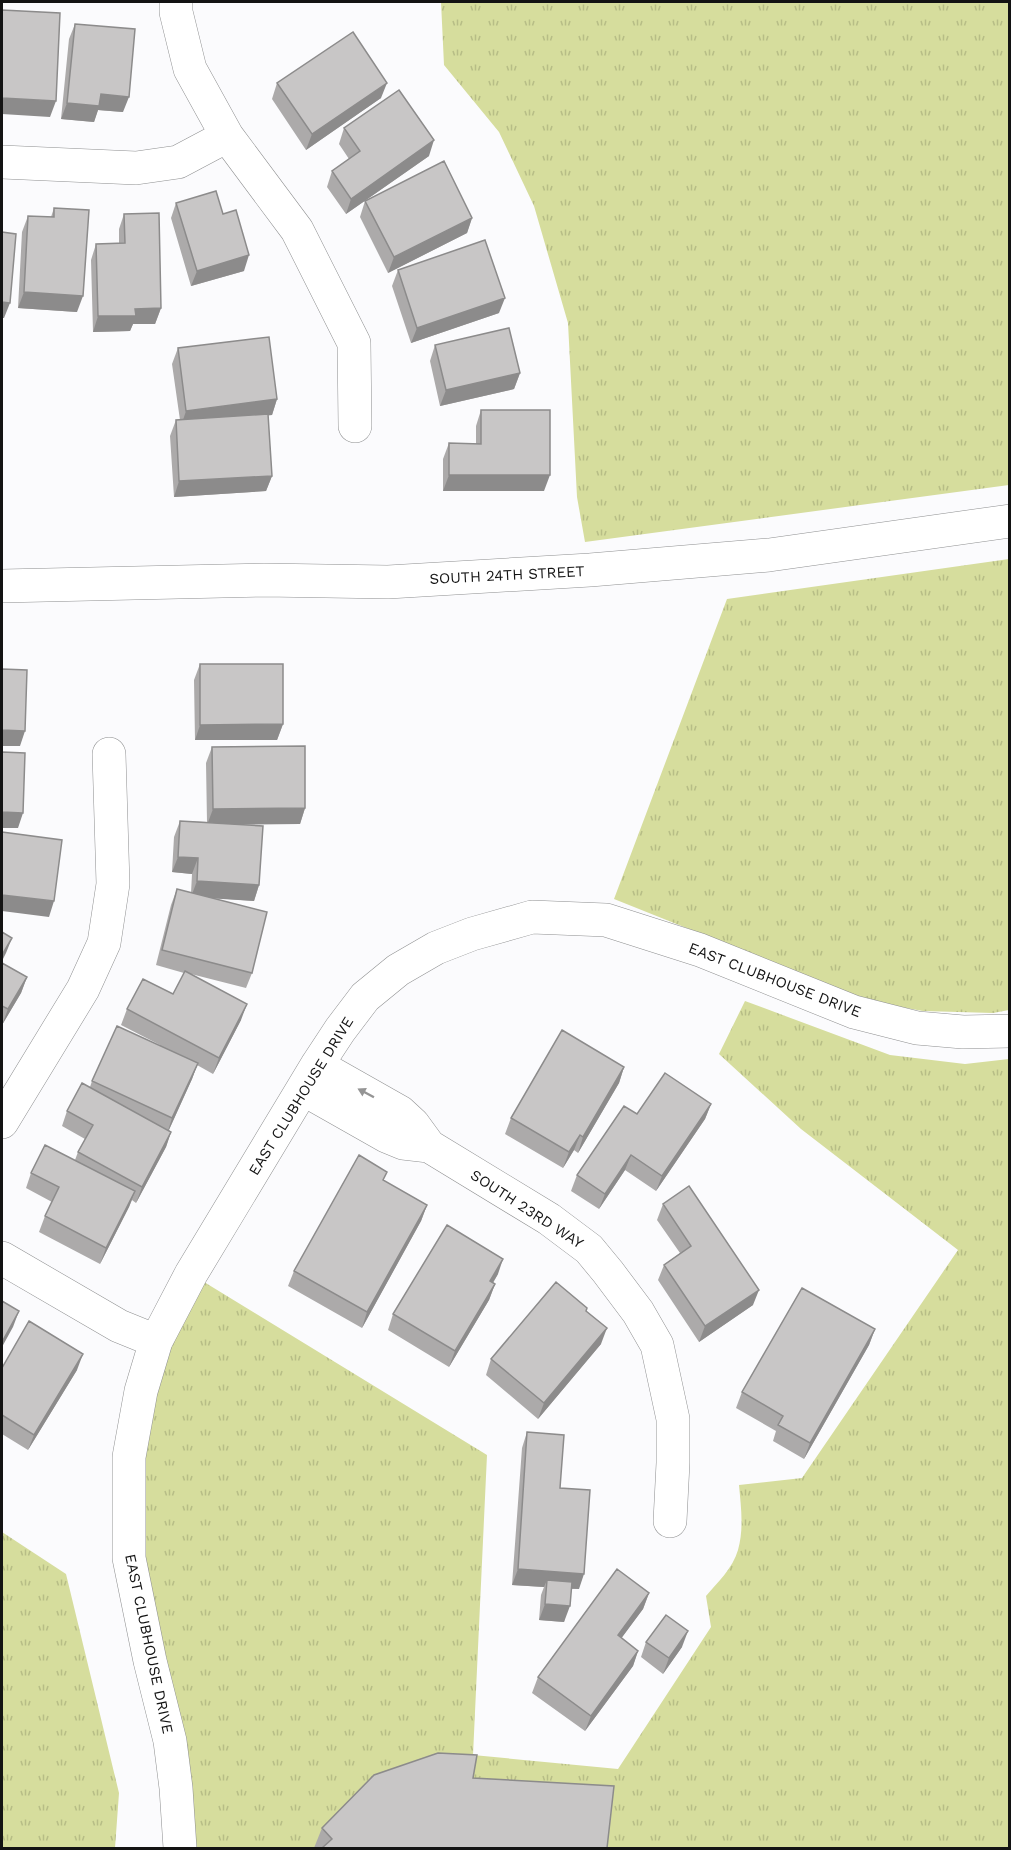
<svg xmlns="http://www.w3.org/2000/svg" width="1011" height="1850" font-family="'Work Sans',sans-serif">
<style>
.grass{fill:url(#grass-tufts)}
.lines{fill:none;stroke-linecap:round;stroke-linejoin:round}
.street-casing{stroke:#8f9091;stroke-width:34}
.secondary-casing{stroke:#8f9091;stroke-width:34}
.street{stroke:#fff;stroke-width:33}
.secondary{stroke:#fff;stroke-width:33}
.wall{fill:#acaaaa}
.shaded-wall{fill:#8c8b8b}
.building{fill:#c8c6c6;stroke:#8c8b8b;stroke-width:1.5}
.oneway{fill:#959595}
.labels{text-anchor:middle;stroke-width:5;stroke-linejoin:round;paint-order:stroke}
.street-label{font-size:15px;fill:#131313;stroke:#fff}
</style>
<defs>
<pattern id="grass-tufts" width="24" height="20" patternUnits="userSpaceOnUse" patternTransform="scale(1.5)"><rect width="24" height="20" fill="#d6dd9d"/><path d="M3 7l-1-3M5 7V3M7 7l1-3M15 17l-1-3M17 17v-4M19 17l1-3" fill="none" stroke="#b7bd86"/></pattern>
</defs>
<rect width="100%" height="100%" fill="#fbfbfd"/>
<path class="grass" d="M 441,2 L 1009,2 L 1009,485 L 585,542 L 577,497 L 568,323 L 534,206 L 499,132 L 444,65 Z
M 1009,559 L 1009,1010 L 993,1013 L 923,1011 L 872,1002 L 614,899 L 727,599 Z
M 745,1001 L 890,1055 L 965,1064 L 1009,1059 L 1009,1848 L 180,1848 L 129,1457 L 191,1274 L 487,1455 L 473,1755 L 618,1769 L 711,1627 L 706,1596 C 717,1583 733,1568 738,1550 C 744,1529 741,1507 739,1485 L 802,1478 L 958,1250 L 801,1129 L 719,1054 Z
M 2,1532 L 66,1574 L 119,1793 L 115,1848 L 2,1848 Z"/>
<g class="lines">
<g class="street-casing">
<path id="street" d="M 176,2 L 176,12 L 190,69 L 227,136 L 297,230 L 354,343 L 355,426
M 2,162 L 136,168 L 178,162 L 227,136
M 317,1065 L 400,1112 L 413,1124 L 429,1146
M 303,1089 L 386,1136 L 403,1143 L 429,1146 L 549,1219 L 589,1249 L 608,1272 L 638,1312 L 657,1345 L 673,1419 L 673,1463 L 670,1521
M 2,1122 L 83,989 L 104,943 L 113,884 L 109,754
M 2,1258 L 119,1326 L 156,1341
M 180,1848 L 176,1788 L 170,1741 L 150,1661 L 129,1558 L 129,1457 L 141,1391 L 156,1341 L 191,1274 L 317,1065 L 340,1030 L 365,997 L 398,970 L 436,948 L 472,934 L 532,917 L 606,920 L 700,950 L 854,1012 L 917,1028 L 963,1032 L 1010,1031"/>
</g>
<g class="secondary-casing">
<path id="secondary" d="M 2,586 L 264,580 L 388,582 L 590,570 L 769,555 L 1010,521"/>
</g>
<use href="#street" class="street"/>
<use href="#secondary" class="secondary"/>
</g>
<path class="wall" d="M 75,24 L 123,112 L 98,110 L 94,122 L 61,119 L 69,39 Z
M 277,83 L 381,98 L 306,150 L 272,99 Z
M 344,128 L 429,156 L 346,214 L 327,187 L 332,171 L 349,159 L 339,144 Z
M 365,201 L 472,218 L 467,233 L 388,273 L 360,217 Z
M 176,203 L 223,214 L 244,271 L 191,286 L 171,218 Z
M 54,208 L 77,312 L 18,308 L 22,232 L 28,216 L 51,217 Z
M 124,214 L 161,308 L 155,324 L 133,324 L 130,331 L 93,332 L 91,260 L 96,244 L 119,244 L 119,229 Z
M 398,270 L 499,313 L 411,343 L 392,286 Z
M 435,345 L 520,373 L 514,389 L 440,406 L 430,361 Z
M 178,348 L 277,399 L 272,415 L 268,415 L 272,476 L 266,491 L 174,497 L 170,436 L 176,420 L 180,420 L 172,364 Z
M 481,410 L 544,491 L 443,491 L 443,459 L 449,443 L 476,444 L 476,426 Z
M 200,664 L 283,724 L 277,740 L 195,740 L 194,680 Z
M 212,747 L 305,808 L 300,824 L 243,824 L 259,885 L 254,901 L 214,898 L 252,973 L 246,988 L 191,974 L 241,1020 L 213,1074 L 197,1065 L 192,1079 L 169,1130 L 171,1132 L 166,1147 L 136,1203 L 132,1200 L 129,1207 L 100,1264 L 39,1232 L 45,1216 L 52,1202 L 26,1188 L 31,1173 L 75,1160 L 78,1152 L 85,1139 L 62,1126 L 67,1111 L 90,1087 L 92,1081 L 160,1045 L 121,1025 L 127,1009 L 173,994 L 184,973 L 156,965 L 171,905 L 177,889 L 191,893 L 192,874 L 172,872 L 174,837 L 180,821 L 207,822 L 206,763 Z
M 2,963 L 27,977 L 21,993 L 2,1025 Z
M 624,1067 L 619,1083 L 578,1153 L 574,1150 L 563,1168 L 505,1134 L 511,1118 Z
M 711,1104 L 705,1119 L 656,1191 L 625,1170 L 599,1209 L 571,1191 L 577,1175 L 637,1114 Z
M 384,1181 L 427,1205 L 421,1221 L 362,1328 L 288,1286 L 294,1271 Z
M 663,1204 L 753,1305 L 699,1342 L 658,1280 L 664,1265 L 680,1253 L 657,1220 Z
M 498,1274 L 493,1283 L 495,1284 L 489,1300 L 449,1367 L 388,1330 L 393,1314 Z
M 586,1311 L 601,1344 L 538,1419 L 486,1375 L 491,1359 Z
M 875,1329 L 869,1345 L 804,1459 L 773,1441 L 776,1431 L 736,1408 L 742,1392 Z
M 2,1368 L 77,1370 L 28,1450 L 2,1434 Z
M 527,1432 L 560,1488 L 579,1589 L 572,1589 L 564,1622 L 539,1620 L 541,1595 L 544,1587 L 512,1585 L 522,1448 Z
M 649,1593 L 643,1609 L 621,1638 L 638,1651 L 633,1666 L 585,1731 L 532,1693 L 538,1677 Z
M 646,1642 L 682,1647 L 663,1674 L 641,1657 Z
M 473,1778 L 607,1848 L 314,1848 L 322,1828 Z"/>
<path class="shaded-wall" d="M 387,83 L 381,98 L 306,150 L 312,134 Z
M 101,94 L 129,97 L 123,112 L 98,110 L 94,122 L 61,119 L 67,103 Z
M 2,98 L 56,101 L 50,117 L 2,114 Z
M 434,140 L 429,156 L 346,214 L 351,199 Z
M 472,218 L 467,233 L 388,273 L 394,257 Z
M 249,255 L 244,271 L 191,286 L 197,271 Z
M 24,292 L 83,296 L 77,312 L 18,308 Z
M 505,298 L 499,313 L 411,343 L 417,328 Z
M 2,302 L 10,303 L 4,318 L 2,318 Z
M 161,308 L 155,324 L 133,324 L 130,331 L 93,332 L 98,316 L 135,309 Z
M 520,373 L 514,389 L 440,406 L 446,390 Z
M 277,399 L 272,415 L 181,426 L 186,411 Z
M 449,475 L 550,475 L 544,491 L 443,491 Z
M 272,476 L 266,491 L 174,497 L 179,481 Z
M 283,724 L 277,740 L 195,740 L 200,725 Z
M 2,730 L 25,731 L 20,746 L 2,746 Z
M 305,808 L 300,824 L 207,825 L 213,809 Z
M 2,812 L 23,813 L 18,828 L 2,828 Z
M 178,857 L 198,858 L 192,874 L 172,872 Z
M 197,881 L 259,885 L 254,901 L 191,897 Z
M 2,895 L 54,901 L 49,917 L 2,911 Z
M 12,938 L 6,953 L 2,961 L 2,955 Z
M 27,977 L 21,993 L 2,1025 L 8,1009 Z
M 247,1004 L 241,1020 L 213,1074 L 219,1058 Z
M 198,1063 L 192,1079 L 167,1134 L 172,1118 Z
M 624,1067 L 619,1083 L 578,1153 L 583,1137 Z
M 711,1104 L 705,1119 L 656,1191 L 662,1176 Z
M 171,1132 L 166,1147 L 136,1203 L 142,1187 Z
M 580,1135 L 574,1150 L 563,1168 L 569,1152 Z
M 631,1155 L 625,1170 L 599,1209 L 605,1194 Z
M 135,1191 L 129,1207 L 100,1264 L 106,1248 Z
M 427,1205 L 421,1221 L 362,1328 L 367,1312 Z
M 503,1259 L 498,1274 L 484,1297 L 490,1281 Z
M 495,1284 L 489,1300 L 449,1367 L 455,1351 Z
M 759,1290 L 753,1305 L 699,1342 L 705,1326 Z
M 19,1311 L 13,1327 L 2,1347 L 2,1342 Z
M 607,1328 L 601,1344 L 538,1419 L 544,1403 Z
M 875,1329 L 869,1345 L 804,1459 L 810,1443 Z
M 83,1354 L 77,1370 L 28,1450 L 34,1435 Z
M 518,1569 L 584,1574 L 579,1589 L 546,1587 L 547,1580 L 544,1587 L 512,1585 Z
M 649,1593 L 643,1609 L 612,1651 L 618,1635 Z
M 545,1604 L 570,1606 L 564,1622 L 539,1620 Z
M 688,1631 L 682,1647 L 663,1674 L 669,1658 Z
M 638,1651 L 633,1666 L 585,1731 L 591,1716 Z"/>
<path class="building" d="M 2,10 L 60,13 L 56,101 L 2,98 Z
M 75,24 L 135,29 L 129,97 L 101,94 L 99,106 L 67,103 Z
M 353,32 L 387,83 L 312,134 L 277,83 Z
M 399,90 L 434,140 L 351,199 L 332,171 L 360,151 L 344,128 Z
M 444,161 L 472,218 L 394,257 L 365,201 Z
M 216,191 L 223,214 L 236,210 L 249,255 L 197,271 L 176,203 Z
M 54,208 L 89,210 L 83,296 L 24,292 L 28,216 L 54,217 Z
M 159,213 L 161,308 L 135,309 L 136,316 L 98,316 L 96,244 L 125,243 L 124,214 Z
M 2,232 L 16,234 L 10,303 L 2,302 Z
M 485,240 L 505,298 L 417,328 L 398,270 Z
M 509,328 L 520,373 L 446,390 L 435,345 Z
M 269,337 L 277,399 L 186,411 L 178,348 Z
M 481,410 L 550,410 L 550,475 L 449,475 L 449,443 L 481,444 Z
M 268,414 L 272,476 L 179,481 L 176,420 Z
M 200,664 L 283,664 L 283,724 L 200,725 Z
M 2,669 L 27,670 L 25,731 L 2,730 Z
M 305,746 L 305,808 L 213,809 L 212,747 Z
M 2,752 L 25,753 L 23,813 L 2,812 Z
M 180,821 L 263,826 L 259,885 L 197,881 L 198,858 L 178,857 Z
M 2,832 L 62,840 L 54,901 L 2,895 Z
M 177,889 L 267,912 L 252,973 L 162,950 Z
M 2,932 L 12,938 L 2,955 Z
M 2,963 L 27,977 L 8,1009 L 2,1006 Z
M 185,971 L 247,1004 L 219,1058 L 127,1009 L 143,979 L 173,994 Z
M 117,1026 L 198,1063 L 172,1118 L 92,1081 Z
M 562,1030 L 624,1067 L 583,1137 L 580,1135 L 569,1152 L 511,1118 Z
M 665,1073 L 711,1104 L 662,1176 L 631,1155 L 605,1194 L 577,1175 L 624,1106 L 637,1114 Z
M 82,1083 L 171,1132 L 142,1187 L 78,1152 L 93,1125 L 67,1111 Z
M 45,1145 L 135,1191 L 106,1248 L 45,1216 L 59,1187 L 31,1173 Z
M 359,1155 L 387,1172 L 383,1180 L 427,1205 L 367,1312 L 294,1271 Z
M 689,1186 L 759,1290 L 705,1326 L 664,1265 L 691,1246 L 663,1204 Z
M 447,1225 L 503,1259 L 490,1281 L 495,1284 L 455,1351 L 393,1314 Z
M 556,1282 L 587,1308 L 586,1311 L 607,1328 L 544,1403 L 491,1359 Z
M 802,1288 L 875,1329 L 810,1443 L 778,1425 L 783,1416 L 742,1392 Z
M 2,1301 L 19,1311 L 2,1342 Z
M 29,1321 L 83,1354 L 34,1435 L 2,1415 L 2,1368 Z
M 527,1432 L 564,1435 L 560,1488 L 590,1490 L 584,1574 L 518,1569 Z
M 617,1569 L 649,1593 L 618,1635 L 638,1651 L 591,1716 L 538,1677 Z
M 547,1580 L 572,1582 L 570,1606 L 545,1604 Z
M 666,1615 L 688,1631 L 669,1658 L 646,1642 Z
M 438,1753 L 477,1755 L 473,1778 L 614,1786 L 607,1848 L 322,1848 L 332,1839 L 322,1828 L 374,1775 Z"/>
<defs><path id="oneway-solid" d="M-6-.8H1V-3.2L6.5 0L1 3.2V.8H-6Z" transform="scale(1.5)"/></defs>
<use class="oneway" href="#oneway-solid" transform="translate(366 1093) rotate(-152)"/>
<g class="labels">
<g class="street-label">
<text transform="translate(507 575) rotate(-3)" y="5">SOUTH 24TH STREET</text>
<text transform="translate(775 980) rotate(21)" y="5">EAST CLUBHOUSE DRIVE</text>
<text transform="translate(301 1096) rotate(-58)" y="5">EAST CLUBHOUSE DRIVE</text>
<text transform="translate(527 1209) rotate(33)" y="5">SOUTH 23RD WAY</text>
<text transform="translate(149 1644) rotate(78)" y="5">EAST CLUBHOUSE DRIVE</text>
</g>
</g>
<rect width="1011" height="1850" fill="none" stroke="#131313" stroke-width="6"/>
</svg>
